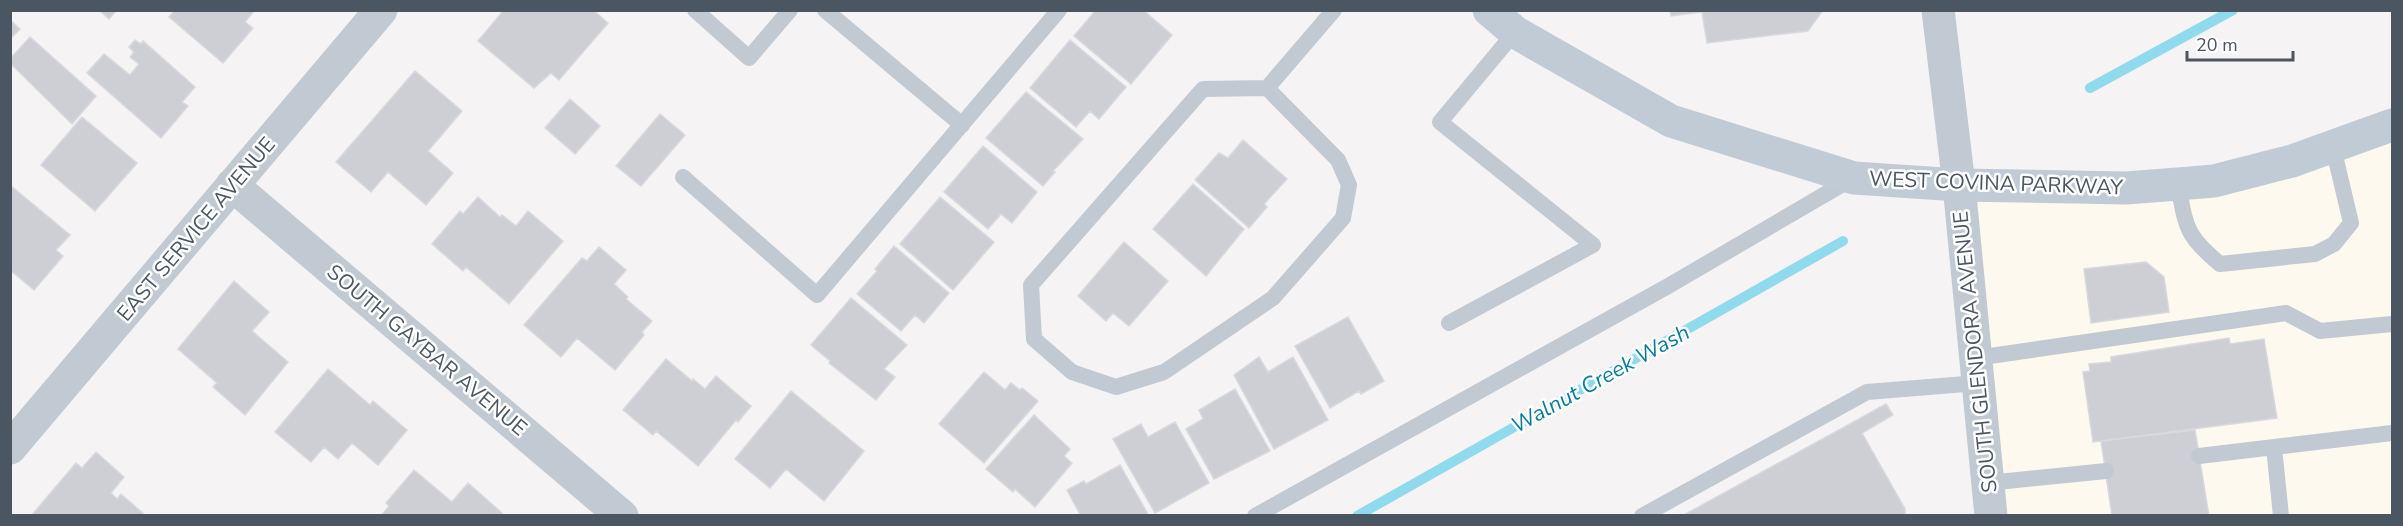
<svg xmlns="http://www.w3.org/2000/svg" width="2403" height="526" font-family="'Nunito Sans',sans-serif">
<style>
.commercial{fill:#fdf9ef}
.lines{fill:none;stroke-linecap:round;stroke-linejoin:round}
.stream{stroke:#90daee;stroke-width:10}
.building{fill:#cdcfd5;stroke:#d7d9de;stroke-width:1.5}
.service{stroke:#c1cad2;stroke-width:16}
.minor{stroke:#c1cad2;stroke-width:33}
.tertiary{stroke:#c1cad2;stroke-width:33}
.secondary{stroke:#c1cbd6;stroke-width:33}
.labels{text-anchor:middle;stroke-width:5;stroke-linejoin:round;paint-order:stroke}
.street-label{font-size:21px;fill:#4a5661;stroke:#fff}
.water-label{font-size:22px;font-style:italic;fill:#0c7c9b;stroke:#fff}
</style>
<rect width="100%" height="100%" fill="#f5f3f3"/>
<path class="commercial" d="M 2392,125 L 2392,515 L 1991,515 L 1959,185 L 2126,188 Z"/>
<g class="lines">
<path class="stream" d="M 2090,88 L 2233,10
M 1357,516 L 1843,241"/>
</g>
<path class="building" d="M 99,10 L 117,10 L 109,19 Z
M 175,10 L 255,10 L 245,22 L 253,28 L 223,63 L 169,17 Z
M 504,10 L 593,10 L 608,23 L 559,80 L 551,73 L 534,88 L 478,41 Z
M 1096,10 L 1143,10 L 1172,35 L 1131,84 L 1074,36 Z
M 1670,10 L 1823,10 L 1808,31 L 1707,43 L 1702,12 L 1671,16 Z
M 10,20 L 20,29 L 10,39 Z
M 30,37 L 96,96 L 72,124 L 10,63 L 10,59 Z
M 135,40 L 141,44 L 143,41 L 195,87 L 182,102 L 188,106 L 161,138 L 87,73 L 104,54 L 130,75 L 139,64 L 130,57 L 134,52 L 129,47 Z
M 1070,40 L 1126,87 L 1099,119 L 1090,111 L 1076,127 L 1030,88 Z
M 415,71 L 462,111 L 428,151 L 453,173 L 426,205 L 388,172 L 371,192 L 336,162 Z
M 1026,92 L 1083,139 L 1053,171 L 1055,172 L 1043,186 L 986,138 Z
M 570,99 L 600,126 L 575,154 L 545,128 Z
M 660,114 L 685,135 L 641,186 L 616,166 Z
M 82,117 L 137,163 L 95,211 L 41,165 Z
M 1243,140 L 1287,179 L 1264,204 L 1267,207 L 1249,228 L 1195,180 L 1219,153 L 1228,158 Z
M 983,146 L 1037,192 L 1012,223 L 1001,214 L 988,229 L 944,192 Z
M 1193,184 L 1244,229 L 1206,276 L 1153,229 Z
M 10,185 L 70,235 L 56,250 L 63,256 L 34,290 L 10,270 Z
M 478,197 L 500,217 L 502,215 L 516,226 L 528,211 L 563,241 L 509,304 L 466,267 L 463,271 L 432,244 L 460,211 L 463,214 Z
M 940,197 L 994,242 L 953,290 L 900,244 Z
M 1124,242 L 1168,281 L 1129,326 L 1113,313 L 1106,321 L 1078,296 Z
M 894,246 L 949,293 L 924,323 L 915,315 L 901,331 L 857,294 L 877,271 L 875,269 Z
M 599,247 L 626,270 L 614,284 L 628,297 L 626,299 L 652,321 L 642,332 L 644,335 L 615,370 L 577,338 L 561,357 L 524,325 L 582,258 L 587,261 Z
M 2146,262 L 2164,277 L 2169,312 L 2091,323 L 2084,269 Z
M 234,281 L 269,312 L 252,331 L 288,362 L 245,415 L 213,387 L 217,383 L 178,349 Z
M 851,298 L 907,345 L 884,369 L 895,377 L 876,400 L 829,363 L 830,361 L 811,345 Z
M 1348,317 L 1384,381 L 1361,394 L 1359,391 L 1330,408 L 1295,346 Z
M 2229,338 L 2230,344 L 2264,339 L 2277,418 L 2093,442 L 2083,372 L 2090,371 L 2089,364 L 2111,362 L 2111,357 Z
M 1259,357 L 1268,372 L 1293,357 L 1328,420 L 1274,449 L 1234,375 Z
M 666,359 L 692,381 L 693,379 L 705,389 L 716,376 L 751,406 L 738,422 L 736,420 L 698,466 L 656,431 L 653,435 L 623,410 Z
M 328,369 L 370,405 L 373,401 L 407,430 L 378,465 L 352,443 L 338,459 L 324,447 L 311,462 L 275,432 Z
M 984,372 L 1005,390 L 1011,383 L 1020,390 L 1022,388 L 1038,401 L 984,463 L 939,424 Z
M 1235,389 L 1270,451 L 1214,479 L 1186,429 L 1203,419 L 1199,410 Z
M 791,391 L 864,451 L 824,501 L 786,469 L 770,488 L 735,459 Z
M 1886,404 L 1893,415 L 1862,433 L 1905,509 L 1905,516 L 1682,516 Z
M 1034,415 L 1070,449 L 1064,456 L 1072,463 L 1035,507 L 1015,489 L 1013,492 L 986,469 Z
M 1175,422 L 1209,483 L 1155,513 L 1113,439 L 1141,424 L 1148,437 Z
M 2195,430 L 2209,516 L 2112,516 L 2101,441 Z
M 96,452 L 124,477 L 111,493 L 117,499 L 121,494 L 146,516 L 31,516 L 76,463 L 82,468 Z
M 1120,465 L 1149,516 L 1081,516 L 1067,490 L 1084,481 L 1086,484 Z
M 414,470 L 452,502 L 468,483 L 502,513 L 501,516 L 381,516 L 389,506 L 386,503 Z"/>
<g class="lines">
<path class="service" d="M 695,10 L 749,58 L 790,10
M 825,10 L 962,125
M 1267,88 L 1338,160 L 1349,185 L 1343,218 L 1273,298 L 1164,372 L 1116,387 L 1072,372 L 1034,339 L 1031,285 L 1203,89 L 1267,88 L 1334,10
M 683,177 L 817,295 L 1059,10
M 2178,184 C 2186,227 2185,235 2220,264 L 2315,254 L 2334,244 L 2351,223 L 2333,147
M 1449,323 L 1593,245 L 1440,122 L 1515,32
M 1976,358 L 2286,313 L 2320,331 L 2392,324
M 2274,447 L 2281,516
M 2199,456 L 2392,433
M 1988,483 L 2106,471
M 1255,516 L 1670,285 L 1853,178
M 1642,516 L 1867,392 L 1978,383"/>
<path class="minor" d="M 232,185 L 622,516
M 10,448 L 381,10"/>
<path class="tertiary" d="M 1938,10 L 1959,185 L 1991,516"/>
<path class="secondary" d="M 1489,10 L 1515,32 L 1671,121 L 1854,178 L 1959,185 L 2126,188 L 2178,184 L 2214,181 L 2292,161 L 2392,125"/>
</g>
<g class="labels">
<g class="street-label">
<text transform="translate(1996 183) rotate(2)" y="7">WEST COVINA PARKWAY</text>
<text transform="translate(196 229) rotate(-50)" y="7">EAST SERVICE AVENUE</text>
<text transform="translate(427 350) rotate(40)" y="7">SOUTH GAYBAR AVENUE</text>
<text transform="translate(1975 352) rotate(-96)" y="7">SOUTH GLENDORA AVENUE</text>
</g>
<g class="water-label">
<text transform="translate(1600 378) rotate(-29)" y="8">Walnut Creek Wash</text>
</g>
</g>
<rect width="2403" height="526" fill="none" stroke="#4a5661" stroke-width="24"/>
<path d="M2187 51v9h106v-9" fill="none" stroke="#4a5661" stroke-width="3"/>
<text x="2196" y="51" font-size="18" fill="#4a5661" stroke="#ffffff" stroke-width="4.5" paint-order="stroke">20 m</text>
</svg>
